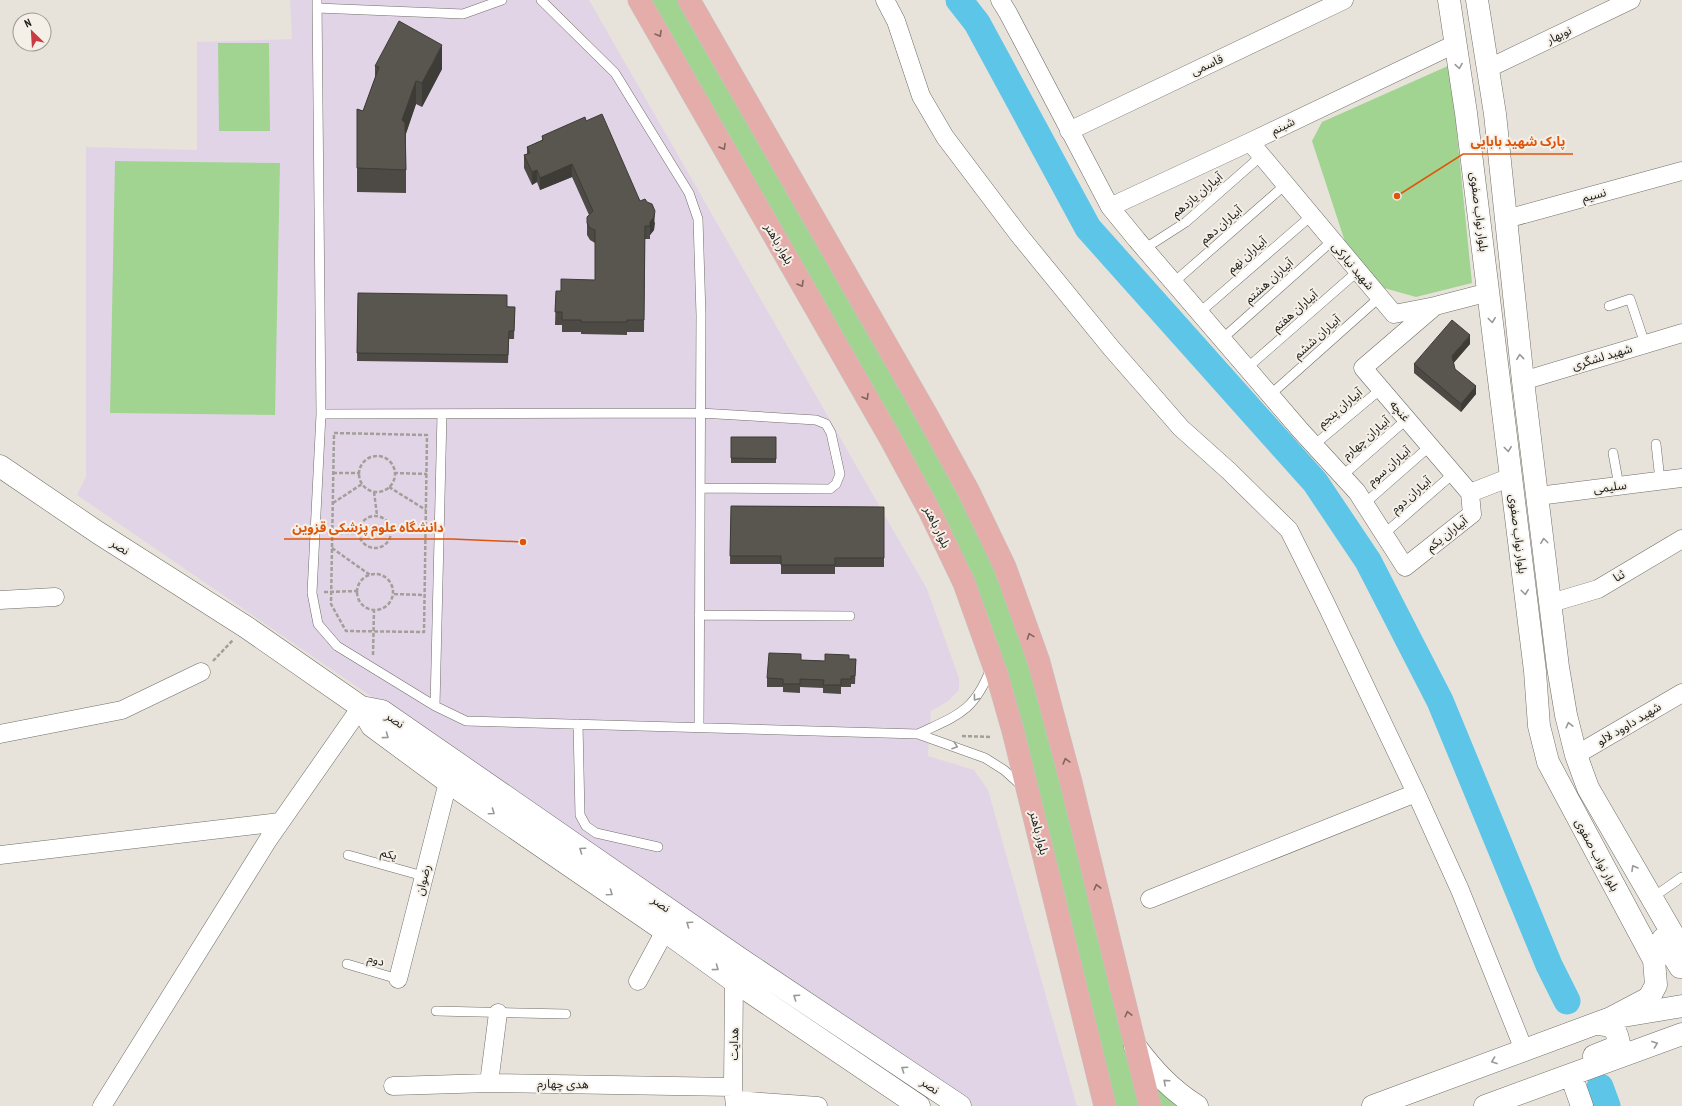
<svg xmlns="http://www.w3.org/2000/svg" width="1682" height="1106" font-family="'PT Sans Narrow','Noto Sans Arabic',sans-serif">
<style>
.education{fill:#e2d4e7}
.green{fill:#a2d491}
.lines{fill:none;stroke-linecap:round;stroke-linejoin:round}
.river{stroke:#5dc6e8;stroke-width:27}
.lane-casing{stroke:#716e67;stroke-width:10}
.street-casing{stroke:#716e67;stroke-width:19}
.secondary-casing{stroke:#716e67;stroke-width:23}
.primary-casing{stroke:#c4c3c3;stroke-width:23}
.path{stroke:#a29f99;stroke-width:2.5;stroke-dasharray:4 2;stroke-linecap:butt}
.lane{stroke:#fff;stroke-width:9}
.street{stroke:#fff;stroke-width:18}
.secondary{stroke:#fff;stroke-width:22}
.primary{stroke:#e5adaa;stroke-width:22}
.wall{fill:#4d4944}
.shaded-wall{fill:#3e3c37}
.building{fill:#59554f;stroke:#3e3c37}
.oneway{stroke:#806460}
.oneway2{stroke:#989897}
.labels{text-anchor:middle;stroke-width:4;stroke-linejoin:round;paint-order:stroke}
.street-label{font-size:12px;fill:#1b1a17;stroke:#f4f0e8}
.leader{fill:none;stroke:#de560d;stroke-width:1.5}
.callout-dot{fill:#de560d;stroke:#f4f0e8;stroke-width:1.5}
.callout-label{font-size:13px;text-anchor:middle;font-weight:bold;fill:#de560d;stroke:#f4f0e8;stroke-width:4;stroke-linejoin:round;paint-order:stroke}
</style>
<rect width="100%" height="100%" fill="#e7e3db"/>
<path class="education" d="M 290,0 L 589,0 L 927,589 L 959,678 L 959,690 L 947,702 L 931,711 L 928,756 L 974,770 L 988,790 L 1077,1106 L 969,1106 L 77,495 L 86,476 L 86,147 L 197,150 L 197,42 L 292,39 Z"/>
<path class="green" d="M 639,0 L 689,0 L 1005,567 L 1135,1046 L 1197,1106 L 1105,1106 L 964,583 Z
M 218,43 L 269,43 L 270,131 L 219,131 Z
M 1450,65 L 1472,283 L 1416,297 L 1384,288 L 1348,251 L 1312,141 L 1322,122 Z
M 115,161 L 280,163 L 275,415 L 110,413 Z"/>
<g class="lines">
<path class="river" d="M 959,0 L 977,23 L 1088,228 L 1315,482 L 1368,561 L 1440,701 L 1549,965 L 1567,1001
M 1600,1087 L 1607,1106"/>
<g class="lane-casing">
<path id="lane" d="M 317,0 L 321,414 L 312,593 L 318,624 L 337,646 L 435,706 L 466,721 L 918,734 L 985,758 L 1004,770 L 1022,786
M 541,0 L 615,73 L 689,193 L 698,219 L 701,315 L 699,727
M 317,8 L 463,14 L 502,0
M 1144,249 L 1186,222 L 1261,156
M 1173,283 L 1285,185
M 1609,306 L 1630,299 L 1645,344
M 1199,313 L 1311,216
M 1222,339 L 1332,241
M 1247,368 L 1358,271
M 1270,395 L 1380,297
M 321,414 L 700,413 L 816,420 L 826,424 L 831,433 L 840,474 L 836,484 L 830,489 L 700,488
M 1656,444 L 1660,480
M 1314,445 L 1381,389
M 1613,453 L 1619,486
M 1342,476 L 1407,419
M 1364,504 L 1430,446
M 1384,534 L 1454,473
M 699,615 L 850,616
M 435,706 L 442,414
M 578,724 L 580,815 L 586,826 L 596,833 L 658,847
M 918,734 C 958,715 974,712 991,668
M 348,855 L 423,876
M 1652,898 L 1682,877
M 347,964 L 398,979
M 436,1011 L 566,1014"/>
</g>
<g class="street-casing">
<path id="street" d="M 885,0 L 896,21 L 921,96 L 945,137 L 1019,235 L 1112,349 L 1147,389 L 1181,428 L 1229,471 L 1289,530 L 1326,604 L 1416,793 L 1460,890 L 1524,1050
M 1000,0 L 1008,13 L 1110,207 L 1137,240 L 1301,431 L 1357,492 L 1405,567 L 1472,514 L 1470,493
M 1487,69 L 1631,0
M 1069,131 L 1344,0
M 1250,142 L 1394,314 L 1435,306 L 1489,292
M 1110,207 L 1250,142 L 1455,44
M 1506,219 L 1682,171
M 1434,307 L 1363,368 L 1470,493 L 1511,477
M 1523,381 L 1682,333
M 1538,496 L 1682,478
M 0,600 L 55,597
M 1551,603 L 1598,589 L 1682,539
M 0,734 L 122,710 L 201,672
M 1576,755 L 1682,693
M 0,855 L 280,822
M 1150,899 L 1416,793
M 398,979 L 448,782
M 638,981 L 665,931
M 734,981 L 733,1087 L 735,1106
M 489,1083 L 498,1013
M 393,1086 L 489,1083 L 733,1087
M 735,1100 L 818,1106
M 102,1106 L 268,840 L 361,707"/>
</g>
<g class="secondary-casing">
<path id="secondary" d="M 1449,0 L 1466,113 L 1535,671 L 1539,726 L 1548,762 L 1654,960 L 1656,985 L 1649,998 L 1611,1018
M 1477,0 L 1495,114 L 1523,381 L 1558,667 L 1566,715 L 1576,755 L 1588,788 L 1682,950
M 0,466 L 97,532 L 246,627 L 361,707 L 382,711 L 739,958 L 960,1106
M 361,707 L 372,726 L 448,782 L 665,931 L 734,981 L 919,1106
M 1663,939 L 1680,967 L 1682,967
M 1135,1046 C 1153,1070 1171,1090 1197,1106
M 1594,1056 L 1614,1048 L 1619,1043 C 1616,1026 1611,1025 1596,1024
M 1571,1075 L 1582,1106
M 1373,1106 L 1611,1018 L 1682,1006
M 1485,1106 L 1682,1034"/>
</g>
<g class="primary-casing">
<path id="primary" d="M 639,0 L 890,438 L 929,510 L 964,583 L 997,675 L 1013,731 L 1105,1106
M 689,0 L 928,417 L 968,490 L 1005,567 L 1039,662 L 1071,782 L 1150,1106"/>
</g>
<path class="path" d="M 334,433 L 427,435 L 424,632 L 346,631 L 331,604 Z
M359 474a18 18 0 1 1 36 0a18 18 0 1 1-36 0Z
M 333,473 L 359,473
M 394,473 L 427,474
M 389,487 L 426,510
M 374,492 L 377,515
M 333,503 L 362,484
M359 532a16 16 0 1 1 32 0a16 16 0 1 1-32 0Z
M 391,530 L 427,531
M 327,533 L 358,533
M 332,548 L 370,575
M357 592a18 18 0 1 1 36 0a18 18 0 1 1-36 0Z
M 324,592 L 358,591
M 394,594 L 425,595
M 373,655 L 374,610
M 213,661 L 233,640
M 962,736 L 991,737"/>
<use href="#lane" class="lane"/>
<use href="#street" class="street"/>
<use href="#secondary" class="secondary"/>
<use href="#primary" class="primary"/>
</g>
<path class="wall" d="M 375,66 L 442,69 L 422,107 L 416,104 L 406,134 L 406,193 L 357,192 L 357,109 L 363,111 L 375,78 Z
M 586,121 L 655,223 L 654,230 L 650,235 L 650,239 L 645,239 L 644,332 L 627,332 L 627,335 L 581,334 L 581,332 L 562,332 L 562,325 L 555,325 L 556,291 L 561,291 L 595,280 L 595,243 L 590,240 L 587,235 L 587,223 L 589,215 L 572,177 L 540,190 L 537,182 L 532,185 L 524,168 L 524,155 L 527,154 L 527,147 L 542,140 L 542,136 Z
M 358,293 L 515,307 L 514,339 L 509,339 L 508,363 L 357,361 Z
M 1470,344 L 1453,363 L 1455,369 L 1476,394 L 1461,412 L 1414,373 L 1414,364 Z
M 731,437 L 776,437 L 776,463 L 731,463 Z
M 731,506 L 884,507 L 884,567 L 835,567 L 835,574 L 781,574 L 781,564 L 730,564 Z
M 849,659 L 856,659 L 855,684 L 851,684 L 851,687 L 841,687 L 841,694 L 823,693 L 823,688 L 800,687 L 800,693 L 783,692 L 783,687 L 767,687 L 767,678 L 801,660 L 825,661 Z"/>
<path class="shaded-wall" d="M 442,45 L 442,69 L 422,107 L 422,83 Z
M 416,81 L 416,104 L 402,144 L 402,120 Z
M 572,164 L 572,177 L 540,190 L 540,178 Z
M 537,170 L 537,182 L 532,185 L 532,172 Z
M 655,211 L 654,230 L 650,235 L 650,222 Z
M 1470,335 L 1470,344 L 1452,365 L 1452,356 Z
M 1476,386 L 1476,394 L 1461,412 L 1461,404 Z"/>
<path class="building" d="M 399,21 L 442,45 L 422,83 L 416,81 L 402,120 L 405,123 L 406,170 L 357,168 L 357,109 L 363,111 L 379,67 L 375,66 Z
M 602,114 L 640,201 L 645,199 L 647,202 L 652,204 L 655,211 L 654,217 L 650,222 L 650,226 L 645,226 L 644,320 L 627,320 L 627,322 L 581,322 L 581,320 L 562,320 L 562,312 L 555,312 L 556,291 L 561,291 L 561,279 L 595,280 L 595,230 L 590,228 L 587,223 L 587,217 L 593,211 L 572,164 L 540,178 L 537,170 L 532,172 L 524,155 L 530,153 L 527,147 L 543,140 L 542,136 L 585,117 L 586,121 Z
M 358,293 L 507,295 L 507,307 L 515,307 L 514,331 L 509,331 L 508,355 L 357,353 Z
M 1452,320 L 1470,335 L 1452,356 L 1455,369 L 1476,386 L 1461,404 L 1414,364 Z
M 731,437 L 776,437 L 776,459 L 731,458 Z
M 731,506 L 884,507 L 884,558 L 835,558 L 835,565 L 781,565 L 781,556 L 730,556 Z
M 769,653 L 801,654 L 801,660 L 825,661 L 825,654 L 849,655 L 849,659 L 856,659 L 855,676 L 851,676 L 851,679 L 841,679 L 841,685 L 823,685 L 824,680 L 800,679 L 800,684 L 783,684 L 783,679 L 767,678 Z"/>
<defs><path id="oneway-chevron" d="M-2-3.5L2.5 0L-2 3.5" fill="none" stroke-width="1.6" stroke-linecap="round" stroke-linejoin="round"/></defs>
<g class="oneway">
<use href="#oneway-chevron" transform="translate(659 34) rotate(60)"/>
<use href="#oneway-chevron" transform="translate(723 147) rotate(60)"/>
<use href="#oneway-chevron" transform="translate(801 284) rotate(60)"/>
<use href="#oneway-chevron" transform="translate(866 397) rotate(60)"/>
<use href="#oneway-chevron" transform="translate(1030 636) rotate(-110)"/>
<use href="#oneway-chevron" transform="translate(1066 761) rotate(-105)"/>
<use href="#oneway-chevron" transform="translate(1097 887) rotate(-104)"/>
<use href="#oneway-chevron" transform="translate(1128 1014) rotate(-104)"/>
</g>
<g class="oneway2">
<use href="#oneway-chevron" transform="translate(1459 66) rotate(81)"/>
<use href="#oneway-chevron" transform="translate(1492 320) rotate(83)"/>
<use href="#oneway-chevron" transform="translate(1520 357) rotate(-96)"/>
<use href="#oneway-chevron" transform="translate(1508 449) rotate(83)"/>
<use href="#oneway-chevron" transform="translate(1544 541) rotate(-97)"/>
<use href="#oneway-chevron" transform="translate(1525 592) rotate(83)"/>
<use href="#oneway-chevron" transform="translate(976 698) rotate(127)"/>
<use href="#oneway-chevron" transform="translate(1569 725) rotate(-104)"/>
<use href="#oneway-chevron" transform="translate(386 736) rotate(36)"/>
<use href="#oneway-chevron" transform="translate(955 746) rotate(19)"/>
<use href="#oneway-chevron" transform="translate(492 812) rotate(35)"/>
<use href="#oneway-chevron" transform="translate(582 850) rotate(-145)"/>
<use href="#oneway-chevron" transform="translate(1634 868) rotate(-120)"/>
<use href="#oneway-chevron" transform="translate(610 893) rotate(35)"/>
<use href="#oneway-chevron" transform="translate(689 924) rotate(-145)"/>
<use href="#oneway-chevron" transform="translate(716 968) rotate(36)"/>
<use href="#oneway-chevron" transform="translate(796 997) rotate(-146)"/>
<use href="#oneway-chevron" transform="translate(1655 1044) rotate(-20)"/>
<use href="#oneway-chevron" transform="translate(1494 1061) rotate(160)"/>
<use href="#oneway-chevron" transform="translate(904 1069) rotate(-146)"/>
<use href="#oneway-chevron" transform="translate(1166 1082) rotate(-138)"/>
</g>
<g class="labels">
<g class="street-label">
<text transform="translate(1559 35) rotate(-26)" y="4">نوبهار</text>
<text transform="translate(1207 65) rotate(-25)" y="4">قاسمی</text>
<text transform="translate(1283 126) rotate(-26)" y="4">شبنم</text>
<text transform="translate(1197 195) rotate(-40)" y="4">آبیاران یازدهم</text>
<text transform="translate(1594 195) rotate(-15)" y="4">نسیم</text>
<text transform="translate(1479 212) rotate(83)" y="4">بلوار نواب صفوی</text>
<text transform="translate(1221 225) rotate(-41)" y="4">آبیاران دهم</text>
<text transform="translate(779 244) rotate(60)" y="4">بلوار باهنر</text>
<text transform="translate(1247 255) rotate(-41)" y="4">آبیاران نهم</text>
<text transform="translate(1353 266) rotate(50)" y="4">شهید نیارکی</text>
<text transform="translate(1269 281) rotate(-42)" y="4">آبیاران هشتم</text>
<text transform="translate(1295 311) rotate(-41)" y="4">آبیاران هفتم</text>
<text transform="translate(1317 337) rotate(-42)" y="4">آبیاران ششم</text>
<text transform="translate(1602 357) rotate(-17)" y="4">شهید لشگری</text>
<text transform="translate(1340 408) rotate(-40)" y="4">آبیاران پنجم</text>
<text transform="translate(1400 411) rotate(49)" y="4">غنچه</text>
<text transform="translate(1366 438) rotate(-41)" y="4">آبیاران چهارم</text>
<text transform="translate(1389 466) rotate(-41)" y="4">آبیاران سوم</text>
<text transform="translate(1610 487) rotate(-7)" y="4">سلیمی</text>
<text transform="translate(1411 495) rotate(-41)" y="4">آبیاران دوم</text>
<text transform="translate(937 527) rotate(64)" y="4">بلوار باهنر</text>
<text transform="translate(1447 534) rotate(-38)" y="4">آبیاران یکم</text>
<text transform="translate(1518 534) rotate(83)" y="4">بلوار نواب صفوی</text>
<text transform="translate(120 547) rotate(32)" y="4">نصر</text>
<text transform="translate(1619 576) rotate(-31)" y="4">ثنا</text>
<text transform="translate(395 720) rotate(34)" y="4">نصر</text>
<text transform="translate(1629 724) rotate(-31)" y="4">شهید داوود لالو</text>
<text transform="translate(1039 833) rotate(76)" y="4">بلوار باهنر</text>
<text transform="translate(389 854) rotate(16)" y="4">یکم</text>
<text transform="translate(1597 855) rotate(62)" y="4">بلوار نواب صفوی</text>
<text transform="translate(423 880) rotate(-76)" y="4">رضوان</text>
<text transform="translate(661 904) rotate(35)" y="4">نصر</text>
<text transform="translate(376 960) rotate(16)" y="4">دوم</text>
<text transform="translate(734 1044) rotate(-89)" y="4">هدایت</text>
<text transform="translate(563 1084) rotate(1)" y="4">هدی چهارم</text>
<text transform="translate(930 1086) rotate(34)" y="4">نصر</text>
</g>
</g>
<path class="leader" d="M1397 196L1463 154H1573M523 542L452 539H284"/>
<g class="callout-dot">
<circle cx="1397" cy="196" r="4"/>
<circle cx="523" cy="542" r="4"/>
</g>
<g class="callout-label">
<text x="1518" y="146">پارک شهید بابایی</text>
<text x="368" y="532">دانشگاه علوم پزشکی قزوین</text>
</g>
<g transform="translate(32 32) rotate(335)"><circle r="19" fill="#f4f0e8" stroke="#9d9a94"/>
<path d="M0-3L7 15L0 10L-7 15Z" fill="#ca3a43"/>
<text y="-6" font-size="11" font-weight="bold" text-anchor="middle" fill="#1b1a17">N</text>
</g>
</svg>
